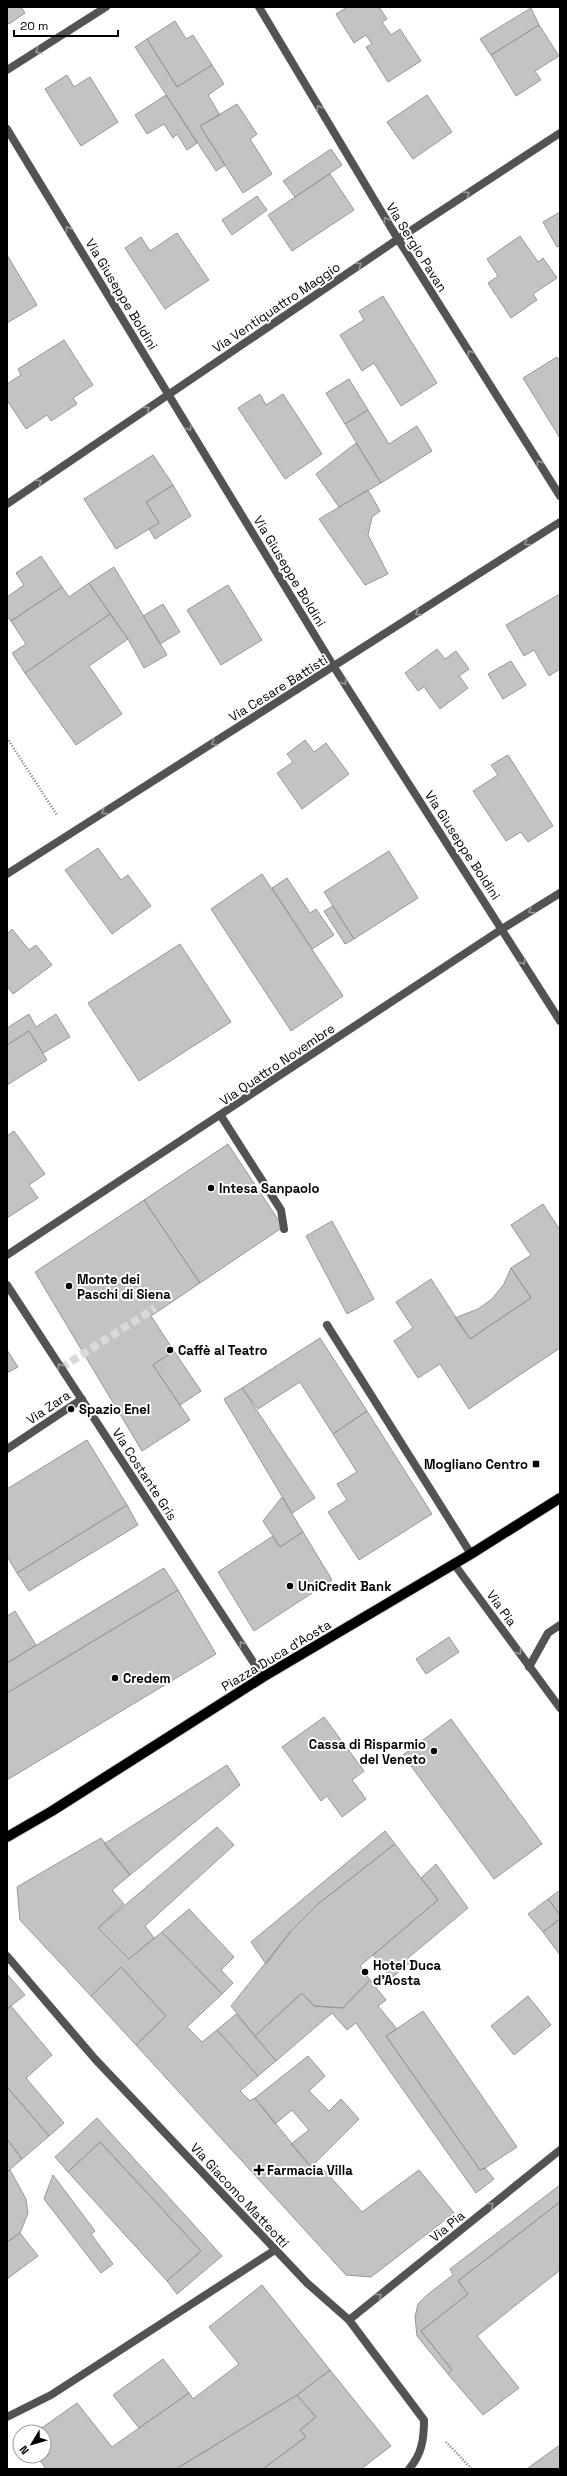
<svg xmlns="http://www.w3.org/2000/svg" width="567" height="2476" font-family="'Space Grotesk',sans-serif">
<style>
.building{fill:#c3c3c3;stroke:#979797}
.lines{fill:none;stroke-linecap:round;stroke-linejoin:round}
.street-tunnel{stroke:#d9d9d9;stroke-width:8;stroke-dasharray:8 4;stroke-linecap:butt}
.primary-casing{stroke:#dbdbdb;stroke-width:12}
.path{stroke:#757575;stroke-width:2.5;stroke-dasharray:1 2;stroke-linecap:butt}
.lane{stroke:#535353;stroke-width:8}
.street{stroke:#535353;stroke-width:8}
.primary{stroke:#000;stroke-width:10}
.oneway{stroke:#989898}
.poi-dot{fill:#000;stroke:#fff;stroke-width:1.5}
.labels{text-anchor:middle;stroke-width:4;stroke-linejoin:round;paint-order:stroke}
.street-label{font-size:13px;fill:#000;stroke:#fff}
.poi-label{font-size:13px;font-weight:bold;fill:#000;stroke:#fff;text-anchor:start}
</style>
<rect width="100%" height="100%" fill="#fff"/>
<path class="building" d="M 7,7 L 21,7 L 25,13 L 9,24 L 7,21 Z
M 347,7 L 379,7 L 387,19 L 382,22 L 391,35 L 400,29 L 421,61 L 388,82 L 366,47 L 372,44 L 366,35 L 354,43 L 336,14 Z
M 531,8 L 539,25 L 491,55 L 480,39 Z
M 175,21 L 186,39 L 193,35 L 212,65 L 177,87 L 147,39 Z
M 539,25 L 559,56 L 535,71 L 541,80 L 516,96 L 491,55 Z
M 147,39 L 177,87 L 212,65 L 224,84 L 208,95 L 220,115 L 200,126 L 225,165 L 216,171 L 135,47 Z
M 67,75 L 74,87 L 90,77 L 118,122 L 81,146 L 45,89 Z
M 166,95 L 197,143 L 187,150 L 177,134 L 173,138 L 164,124 L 147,134 L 135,115 Z
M 427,95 L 452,132 L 413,159 L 387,122 Z
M 237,104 L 257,134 L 250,139 L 272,174 L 243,193 L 200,126 Z
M 331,149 L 342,165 L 295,197 L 283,181 Z
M 330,174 L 354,210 L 292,251 L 268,215 Z
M 257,196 L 267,210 L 232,235 L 222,220 Z
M 560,212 L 560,246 L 557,247 L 543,222 Z
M 177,233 L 209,280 L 165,309 L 125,248 L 141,237 L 150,251 Z
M 520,236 L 538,262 L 543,258 L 557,278 L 533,294 L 537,300 L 511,318 L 488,283 L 498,276 L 487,259 Z
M 7,255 L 37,305 L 7,323 Z
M 383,296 L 437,383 L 401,406 L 374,363 L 362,371 L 340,335 L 364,320 L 359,311 Z
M 64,340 L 93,385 L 73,398 L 77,404 L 51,421 L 47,415 L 26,429 L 7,400 L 7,384 L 21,375 L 18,369 Z
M 557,357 L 560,361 L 560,438 L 523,378 Z
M 349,379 L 368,410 L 345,424 L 326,393 Z
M 260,394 L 266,405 L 283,394 L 322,454 L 285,479 L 238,408 Z
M 368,410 L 389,444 L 417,426 L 432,451 L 381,483 L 345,424 Z
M 356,443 L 381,483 L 339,507 L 316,474 Z
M 153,455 L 173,485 L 146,502 L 159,523 L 116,549 L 84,499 Z
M 173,485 L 191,516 L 155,539 L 149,529 L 159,523 L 146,502 Z
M 368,490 L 380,511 L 372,517 L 368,535 L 388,574 L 365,585 L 319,519 Z
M 41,556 L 62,587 L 11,621 L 7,616 L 7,597 L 24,585 L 16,573 Z
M 114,567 L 167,655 L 144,668 L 128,639 L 89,583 Z
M 89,583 L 110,614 L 25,673 L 12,653 L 26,644 L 11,621 L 62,587 L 69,597 Z
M 228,585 L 262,640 L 221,665 L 187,610 Z
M 560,594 L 560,669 L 549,676 L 534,650 L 524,656 L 506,625 Z
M 163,604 L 180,632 L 160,644 L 143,616 Z
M 110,614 L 128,639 L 89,666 L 122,714 L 76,745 L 25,673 Z
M 437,649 L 445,659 L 456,651 L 469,669 L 459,676 L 468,688 L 440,709 L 424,687 L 418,691 L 405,673 Z
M 511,661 L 526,685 L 503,699 L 488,674 Z
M 305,740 L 314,752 L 326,743 L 349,774 L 302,809 L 277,773 L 293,762 L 287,754 Z
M 508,755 L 553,826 L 528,842 L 521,832 L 506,841 L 473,791 L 498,775 L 491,765 Z
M 98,848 L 121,880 L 128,875 L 151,906 L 112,934 L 65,870 Z
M 389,851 L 418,898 L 354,939 L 324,892 Z
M 262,874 L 343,996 L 291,1031 L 211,909 Z
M 287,878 L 310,913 L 316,909 L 334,935 L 312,949 L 272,888 Z
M 333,906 L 354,939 L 345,944 L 324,911 Z
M 12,929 L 29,950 L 36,945 L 52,965 L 13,994 L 7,986 L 7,934 Z
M 180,944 L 231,1022 L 139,1081 L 88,1003 Z
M 29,1014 L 36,1027 L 56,1014 L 70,1037 L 43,1053 L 29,1031 L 7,1045 L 7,1028 Z
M 29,1031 L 47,1060 L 7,1085 L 7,1045 Z
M 14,1131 L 45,1174 L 29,1185 L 38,1198 L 7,1218 L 7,1136 Z
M 228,1144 L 283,1227 L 200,1283 L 144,1200 Z
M 144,1200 L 200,1283 L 151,1316 L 174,1351 L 153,1365 L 190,1420 L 142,1451 L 35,1272 Z
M 543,1204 L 560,1230 L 560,1348 L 469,1409 L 440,1364 L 418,1378 L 394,1341 L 413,1328 L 396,1302 L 431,1279 L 470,1339 L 531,1298 L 511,1268 L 531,1255 L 511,1225 Z
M 332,1221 L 374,1299 L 347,1314 L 306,1236 Z
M 511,1268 L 531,1298 L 470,1339 L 455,1318 L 478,1309 L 492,1299 L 504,1284 Z
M 320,1338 L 367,1411 L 333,1434 L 300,1382 L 258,1409 L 242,1388 Z
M 7,1350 L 18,1367 L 7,1373 Z
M 174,1351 L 201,1391 L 180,1405 L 153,1365 Z
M 242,1388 L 315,1498 L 292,1513 L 224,1399 Z
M 367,1411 L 432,1514 L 359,1560 L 328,1512 L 347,1500 L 337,1484 L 357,1472 L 333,1434 Z
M 87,1440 L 127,1505 L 17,1573 L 7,1556 L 7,1489 Z
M 282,1497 L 303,1532 L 280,1547 L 263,1521 Z
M 127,1505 L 138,1525 L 29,1591 L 17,1573 Z
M 303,1532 L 332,1580 L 254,1631 L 218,1572 L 273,1536 L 280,1547 Z
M 164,1568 L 178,1590 L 7,1693 L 7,1663 Z
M 178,1590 L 216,1654 L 7,1780 L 7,1693 Z
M 15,1611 L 36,1645 L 7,1663 L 7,1616 Z
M 449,1637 L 459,1652 L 426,1674 L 416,1659 Z
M 324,1717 L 364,1771 L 352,1780 L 366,1799 L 342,1817 L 327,1796 L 321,1801 L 282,1747 Z
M 451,1719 L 542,1844 L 494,1879 L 403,1755 Z
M 227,1765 L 240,1785 L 130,1875 L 104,1844 Z
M 217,1827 L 234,1845 L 145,1926 L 154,1938 L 129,1959 L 98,1928 Z
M 385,1831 L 395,1844 L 318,1904 L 291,1931 L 266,1964 L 251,1942 Z
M 101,1838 L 130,1875 L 112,1890 L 124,1904 L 98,1928 L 129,1959 L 162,1932 L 222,1994 L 187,2027 L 202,2042 L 217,2030 L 258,2076 L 240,2091 L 250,2101 L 255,2098 L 311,2167 L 319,2175 L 324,2170 L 362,2212 L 419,2170 L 454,2213 L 371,2277 L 346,2275 L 136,2045 L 166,2016 L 121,1967 L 91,1996 L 20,1920 L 17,1887 Z
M 395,1844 L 438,1900 L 360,1966 L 370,1980 L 343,2008 L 314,2006 L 302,1993 L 255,2036 L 231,2006 L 291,1931 L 318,1904 Z
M 436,1864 L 468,1908 L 408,1958 L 411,1962 L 391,1978 L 373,1955 L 438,1900 L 421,1878 Z
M 560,1890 L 560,1915 L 548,1899 Z
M 548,1899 L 560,1915 L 560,1919 L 543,1932 L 528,1914 Z
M 189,1909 L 234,1957 L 221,1970 L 233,1983 L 222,1994 L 162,1932 Z
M 560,1919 L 560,1955 L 543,1932 Z
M 121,1967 L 166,2016 L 136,2045 L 91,1996 Z
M 7,1974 L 25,1995 L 7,2009 Z
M 370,1980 L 386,2000 L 378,2006 L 397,2029 L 386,2036 L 480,2170 L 485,2168 L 494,2179 L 476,2193 L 356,2023 L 347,2030 L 332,2013 L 276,2061 L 255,2036 L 302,1993 L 314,2006 L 343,2008 Z
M 528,1996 L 551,2025 L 514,2055 L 491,2026 Z
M 11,2006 L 52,2055 L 26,2078 L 64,2123 L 49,2136 L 7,2087 L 7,2009 Z
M 423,2011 L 517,2147 L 485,2168 L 480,2170 L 386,2036 Z
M 236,2014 L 276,2061 L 258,2076 L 217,2030 Z
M 308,2056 L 325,2076 L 309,2091 L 329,2111 L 341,2099 L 359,2119 L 311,2167 L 291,2144 L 309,2130 L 292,2110 L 275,2124 L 255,2098 Z
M 7,2087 L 49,2136 L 22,2159 L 7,2139 Z
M 97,2118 L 222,2256 L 177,2294 L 167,2281 L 201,2251 L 100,2142 L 68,2172 L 55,2157 Z
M 7,2139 L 22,2159 L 7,2172 Z
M 100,2142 L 201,2251 L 167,2281 L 68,2172 Z
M 10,2170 L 26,2199 L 28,2213 L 20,2233 L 7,2242 L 7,2172 Z
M 53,2175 L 95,2231 L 91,2234 L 113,2264 L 101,2273 L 44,2199 Z
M 560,2185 L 560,2202 L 458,2281 L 468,2294 L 421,2331 L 452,2370 L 448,2374 L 417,2336 L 415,2317 L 418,2304 L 427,2295 L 453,2275 L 450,2269 Z
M 560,2202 L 560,2270 L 477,2336 L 519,2388 L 483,2415 L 448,2374 L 452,2370 L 421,2331 L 468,2294 L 458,2281 Z
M 20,2233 L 38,2256 L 7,2279 L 7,2242 Z
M 262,2285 L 330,2370 L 297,2395 L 176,2469 L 46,2469 L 37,2456 L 44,2456 L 44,2432 L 36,2432 L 77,2403 L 112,2447 L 189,2393 L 193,2399 L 239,2364 L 209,2327 Z
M 163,2359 L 189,2393 L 139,2428 L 113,2395 Z
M 330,2370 L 391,2446 L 361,2469 L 263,2469 L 306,2437 L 300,2430 L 316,2417 L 297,2395 Z
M 297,2395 L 316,2417 L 300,2430 L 306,2437 L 263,2469 L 176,2469 Z
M 560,2445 L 560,2469 L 529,2469 L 528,2468 Z"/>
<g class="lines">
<path class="street-tunnel" d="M 61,1368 L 155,1308"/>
<g class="primary-casing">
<path id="primary" d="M 7,1837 L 52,1811 L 263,1677 L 471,1554 L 560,1498"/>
</g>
<path class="path" d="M 7,738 L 57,815
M 446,2442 L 472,2469"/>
<path class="lane" d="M 529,1667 L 548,1633 L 560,1625
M 7,2417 L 51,2395 L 275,2250"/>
<path class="street" d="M 259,7 L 393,231 L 560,496
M 7,70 L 106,7
M 7,129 L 334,667 L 560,1021
M 7,504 L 398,239 L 560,133
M 7,874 L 560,522
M 221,1116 L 281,1210 L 284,1229
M 7,1255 L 502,929 L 560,893
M 7,1285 L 263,1677
M 327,1325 L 471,1554
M 7,1449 L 82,1399
M 454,1564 L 560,1708
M 7,1956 L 95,2059 L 307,2283 L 349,2320 L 424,2420 C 424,2439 422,2454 409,2469
M 349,2320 L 560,2150"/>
<use href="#primary" class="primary"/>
</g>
<defs><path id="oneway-chevron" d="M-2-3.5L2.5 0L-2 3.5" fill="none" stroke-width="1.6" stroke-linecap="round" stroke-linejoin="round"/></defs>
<g class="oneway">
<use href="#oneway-chevron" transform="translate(38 51) rotate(147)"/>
<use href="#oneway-chevron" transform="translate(319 108) rotate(-121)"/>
<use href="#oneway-chevron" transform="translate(467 194) rotate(-33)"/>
<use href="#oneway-chevron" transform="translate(386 220) rotate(-121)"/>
<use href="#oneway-chevron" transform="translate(68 229) rotate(-121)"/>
<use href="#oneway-chevron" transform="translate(359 265) rotate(-34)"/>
<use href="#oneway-chevron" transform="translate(470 353) rotate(-122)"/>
<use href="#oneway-chevron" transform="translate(147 409) rotate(-34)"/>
<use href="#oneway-chevron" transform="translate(189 428) rotate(59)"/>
<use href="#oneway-chevron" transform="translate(539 463) rotate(-122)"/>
<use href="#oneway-chevron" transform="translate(39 482) rotate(-34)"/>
<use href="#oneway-chevron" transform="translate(527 543) rotate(147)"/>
<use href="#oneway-chevron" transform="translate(418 613) rotate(147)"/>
<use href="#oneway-chevron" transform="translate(344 682) rotate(57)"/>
<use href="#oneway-chevron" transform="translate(214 743) rotate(148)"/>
<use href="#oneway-chevron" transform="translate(104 812) rotate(148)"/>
<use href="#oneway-chevron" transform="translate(531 911) rotate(148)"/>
<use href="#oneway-chevron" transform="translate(523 962) rotate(58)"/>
<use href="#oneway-chevron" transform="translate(60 1366) rotate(-123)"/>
<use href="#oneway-chevron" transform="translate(242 1644) rotate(-123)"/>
<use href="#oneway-chevron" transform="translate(519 1652) rotate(54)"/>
<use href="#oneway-chevron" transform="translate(491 2205) rotate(-39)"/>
<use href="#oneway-chevron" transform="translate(379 2296) rotate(-39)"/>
</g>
<g class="poi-dot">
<circle cx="211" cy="1188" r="4"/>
<circle cx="69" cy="1286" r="4"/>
<circle cx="170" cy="1350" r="4"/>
<circle cx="71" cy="1409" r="4"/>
<rect x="532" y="1460" width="8" height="8" rx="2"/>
<circle cx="290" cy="1586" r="4"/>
<circle cx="115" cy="1678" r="4"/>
<circle cx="434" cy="1751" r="4"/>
<circle cx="365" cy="1972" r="4"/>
<path d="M257 2164h4v4h4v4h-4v4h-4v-4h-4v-4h4z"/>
</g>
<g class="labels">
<g class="street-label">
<text transform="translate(417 247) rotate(58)" y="5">Via Sergio Pavan</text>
<text transform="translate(122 294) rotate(59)" y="5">Via Giuseppe Boldini</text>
<text transform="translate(276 307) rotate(-34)" y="5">Via Ventiquattro Maggio</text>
<text transform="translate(290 571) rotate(59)" y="5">Via Giuseppe Boldini</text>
<text transform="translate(278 688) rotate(-32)" y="5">Via Cesare Battisti</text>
<text transform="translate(463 845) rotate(57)" y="5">Via Giuseppe Boldini</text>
<text transform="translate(277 1064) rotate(-34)" y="5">Via Quattro Novembre</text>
<text transform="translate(48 1407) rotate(-34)" y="5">Via Zara</text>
<text transform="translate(145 1474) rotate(57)" y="5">Via Costante Gris</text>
<text transform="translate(502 1608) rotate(54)" y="5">Via Pia</text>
<text transform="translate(276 1655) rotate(-31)" y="5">Piazza Duca d'Aosta</text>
<text transform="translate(240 2195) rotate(47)" y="5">Via Giacomo Matteotti</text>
<text transform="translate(447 2226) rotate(-39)" y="5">Via Pia</text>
</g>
<g class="poi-label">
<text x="219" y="1193">Intesa Sanpaolo</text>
<text x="77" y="1284">Monte dei<tspan x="77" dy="15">Paschi di Siena</tspan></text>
<text x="178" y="1355">Caffè al Teatro</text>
<text x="79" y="1414">Spazio Enel</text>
<text x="528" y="1469" text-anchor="end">Mogliano Centro</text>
<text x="298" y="1591">UniCredit Bank</text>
<text x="123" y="1683">Credem</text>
<text x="426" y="1749" text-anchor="end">Cassa di Risparmio<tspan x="426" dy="15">del Veneto</tspan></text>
<text x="373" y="1970">Hotel Duca<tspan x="373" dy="15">d'Aosta</tspan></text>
<text x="267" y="2175">Farmacia Villa</text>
</g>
</g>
<rect width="567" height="2476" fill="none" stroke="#000000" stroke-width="16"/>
<g transform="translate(32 2444) rotate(232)"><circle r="19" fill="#ffffff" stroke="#999999"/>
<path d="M0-3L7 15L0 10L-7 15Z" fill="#000000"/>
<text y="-6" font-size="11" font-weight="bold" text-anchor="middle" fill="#000000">N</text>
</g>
<path d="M14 30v6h104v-6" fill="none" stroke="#000000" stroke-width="2"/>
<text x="20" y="30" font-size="12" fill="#000000" stroke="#ffffff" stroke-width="3" paint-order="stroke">20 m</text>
</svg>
